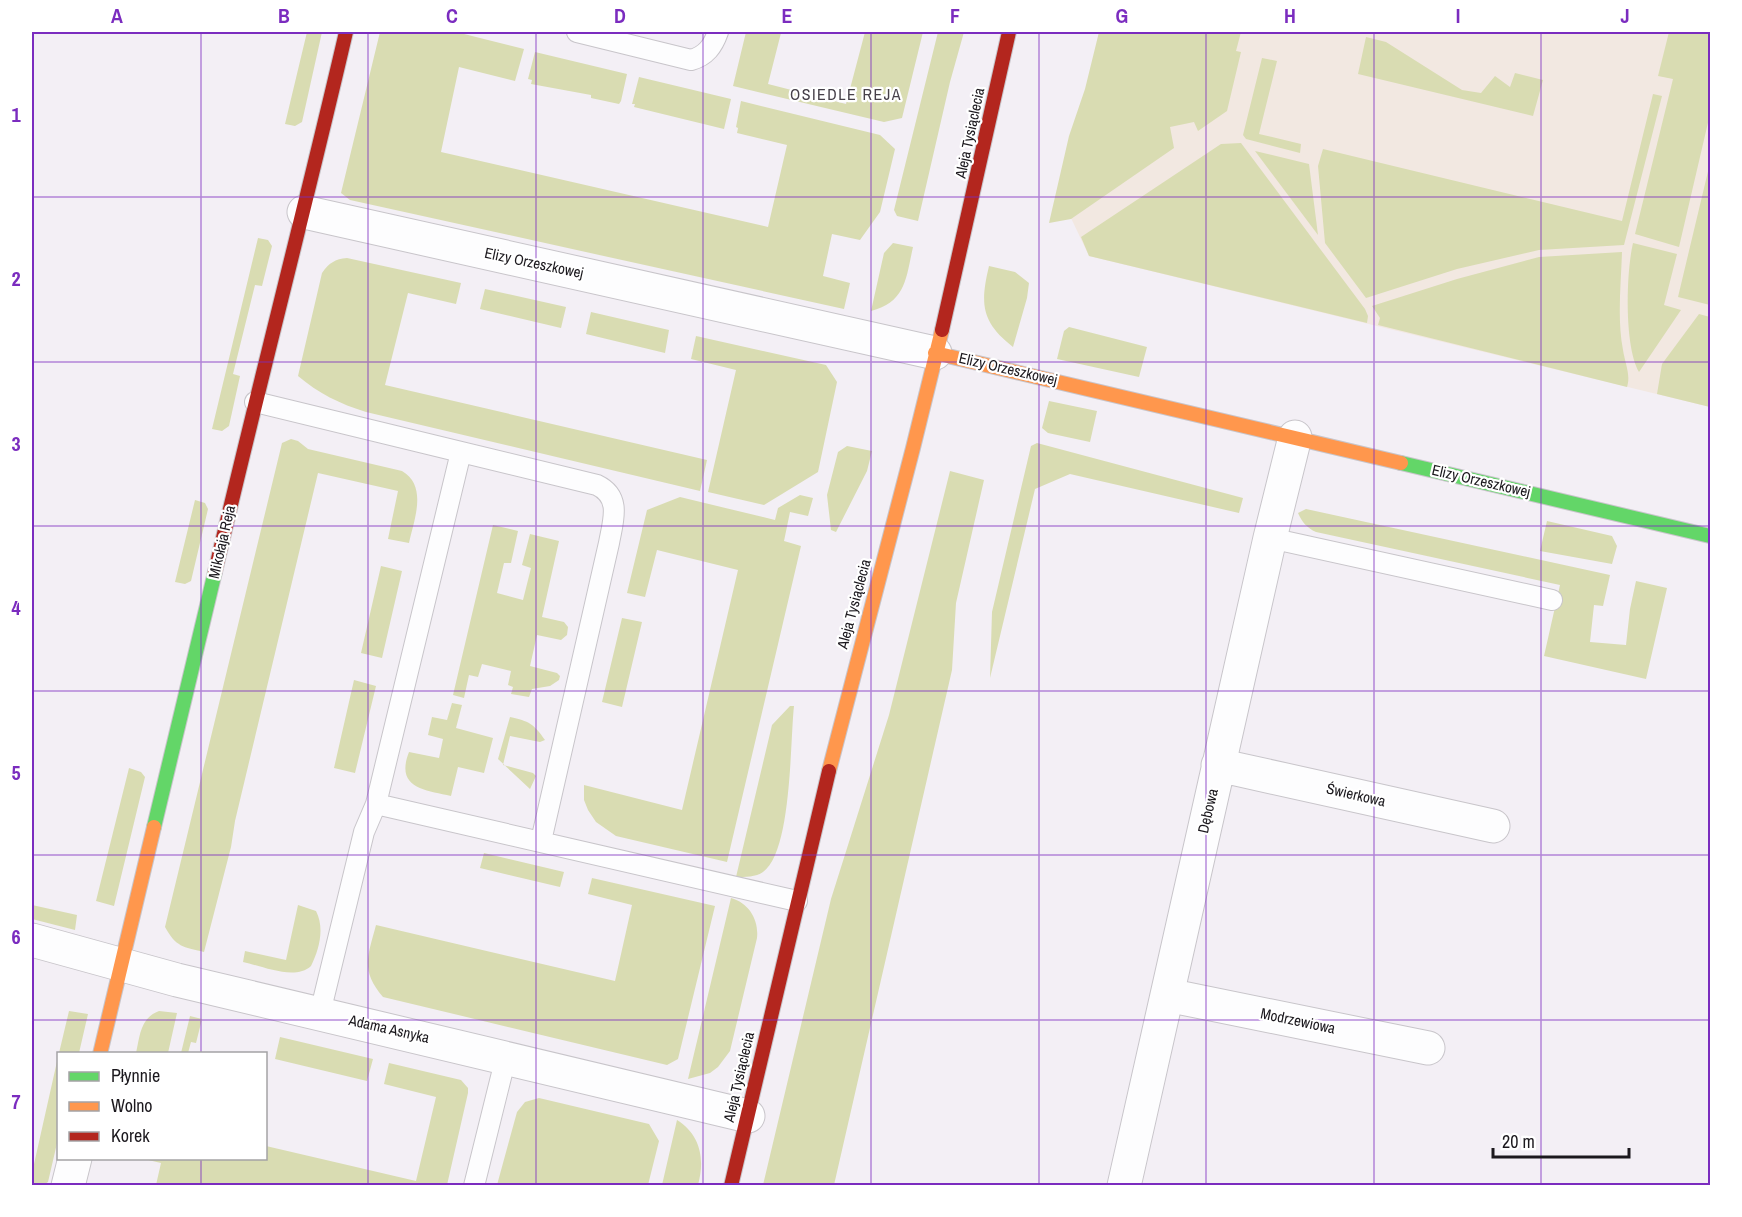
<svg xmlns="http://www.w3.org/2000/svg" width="1742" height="1217" font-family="'Archivo Narrow',sans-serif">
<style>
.education{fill:#f2e8e1}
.grass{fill:#d9dcb2}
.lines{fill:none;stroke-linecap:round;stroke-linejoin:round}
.lane-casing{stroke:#c8c5ca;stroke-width:22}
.street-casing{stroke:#c8c5ca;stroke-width:35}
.fast-casing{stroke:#c8c5ca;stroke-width:16}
.slow-casing{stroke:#c8c5ca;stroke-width:16}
.jam-casing{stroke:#c8c5ca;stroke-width:16}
.lane{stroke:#fdfdfe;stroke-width:20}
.street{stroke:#fdfdfe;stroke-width:33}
.fast{stroke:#63d668;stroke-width:14}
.slow{stroke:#ff974d;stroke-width:14}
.jam{stroke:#b3261e;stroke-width:14}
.grid{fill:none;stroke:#7b2cbf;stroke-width:1.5;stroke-opacity:0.55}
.labels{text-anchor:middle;stroke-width:4.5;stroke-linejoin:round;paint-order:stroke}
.street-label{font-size:15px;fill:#1b181d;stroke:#fff}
.neighbourhood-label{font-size:16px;letter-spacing:1.5px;fill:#464049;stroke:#fff}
.neatline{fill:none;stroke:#7b2cbf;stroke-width:2}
.grid-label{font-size:20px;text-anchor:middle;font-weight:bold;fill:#7b2cbf}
</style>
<rect width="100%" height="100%" fill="#f3eff5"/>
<path class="education" d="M 1103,32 L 1710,32 L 1710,407 L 1089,256 L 1062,199 Z"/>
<path class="grass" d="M 307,32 L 322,32 L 302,122 L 295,126 L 285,124 Z
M 380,32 L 456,32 L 524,49 L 515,81 L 459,67 L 441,152 L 768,227 L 787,145 L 737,133 L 738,128 L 736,127 L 741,101 L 880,135 L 895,149 L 880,212 L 860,240 L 832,234 L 823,276 L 850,283 L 844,309 L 350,200 L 341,193 Z
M 746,32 L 781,33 L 768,84 L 846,104 L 865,32 L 923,32 L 902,118 L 884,122 L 733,86 Z
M 938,32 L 964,32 L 950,82 L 918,221 L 897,216 L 894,210 Z
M 1099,32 L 1241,32 L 1236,51 L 1241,52 L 1227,111 L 1198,131 L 1194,122 L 1170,127 L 1174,148 L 1071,219 L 1049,223 L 1069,136 L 1085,89 Z
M 1669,32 L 1710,32 L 1710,114 L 1679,247 L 1635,234 L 1673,79 L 1658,76 Z
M 1366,37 L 1386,42 L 1462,90 L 1481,93 L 1495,76 L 1510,87 L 1515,73 L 1543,80 L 1533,116 L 1358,74 Z
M 535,52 L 627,74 L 621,101 L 619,104 L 591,98 L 591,95 L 531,84 L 532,80 L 528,79 Z
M 1262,58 L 1277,61 L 1259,134 L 1301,144 L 1300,153 L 1246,139 L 1243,135 Z
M 639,77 L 731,99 L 724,129 L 634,107 L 635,104 L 632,104 Z
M 1653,94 L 1662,96 L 1624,245 L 1539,250 L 1457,269 L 1366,298 L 1325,243 L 1318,166 L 1323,149 L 1622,221 Z
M 1241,143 L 1365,309 L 1368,316 L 1367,323 L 1089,256 L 1081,237 L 1221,144 Z
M 1255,151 L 1309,164 L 1318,235 Z
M 1710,163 L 1710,305 L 1678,297 Z
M 258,238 L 268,240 L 272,246 L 262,286 L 255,285 L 233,374 L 240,376 L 229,426 L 222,431 L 212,429 Z
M 893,243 L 913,247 C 906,278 906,302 871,311 L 884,253 Z
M 1633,243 L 1677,254 L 1664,305 L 1681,310 L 1639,372 C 1624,346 1626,273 1633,243 Z
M 1622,252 C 1621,284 1617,319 1623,350 C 1625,363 1631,375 1627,387 L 1378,325 L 1380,318 L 1372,306 L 1457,279 L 1539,257 Z
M 347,258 L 461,283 L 456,304 L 408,293 L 385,385 L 707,460 L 700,491 L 366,412 C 340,404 318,393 298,376 L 322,273 C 329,263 335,259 347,258 Z
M 989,266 L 1015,272 L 1029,283 L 1027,298 L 1013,347 C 981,322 980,304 989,266 Z
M 485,289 L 566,307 L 561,328 L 480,309 Z
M 591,312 L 669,330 L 665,353 L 586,334 Z
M 1699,314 L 1710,317 L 1710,407 L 1657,394 L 1662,364 Z
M 1069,327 L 1147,347 L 1139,377 L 1057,359 L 1064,331 Z
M 696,336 L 826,365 L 837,382 L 818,472 L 764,505 L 708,492 L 736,370 L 691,359 Z
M 1049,401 L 1097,411 L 1090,442 L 1048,433 L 1042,428 Z
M 291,439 L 298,441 L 308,449 L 402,471 C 428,486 414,520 409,543 L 388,539 L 398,491 L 318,473 L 235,821 L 231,847 L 204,952 C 183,947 176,947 165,927 L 282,443 Z
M 1037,443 L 1243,498 L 1239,513 L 1070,474 L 1035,489 L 990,678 L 992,612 L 1031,446 Z
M 847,446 L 872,451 L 867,471 L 836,532 L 831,530 L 827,495 L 838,452 Z
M 950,471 L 984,480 L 956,603 L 952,670 L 834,1185 L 763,1185 L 831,899 L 889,715 Z
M 800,495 L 813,498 L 808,516 L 790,512 L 784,541 L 801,546 L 727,862 L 616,836 L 596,822 L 588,810 L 584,800 L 584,785 L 682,810 L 738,570 L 657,550 L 645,597 L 627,593 L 647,510 L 680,497 L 775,520 L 778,508 Z
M 195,500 L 205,503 L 208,509 L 191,581 L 185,584 L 175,582 Z
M 1306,509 L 1610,575 L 1603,606 L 1594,605 L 1590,642 L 1626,645 L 1630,609 L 1636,581 L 1667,588 L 1646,679 L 1544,656 L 1560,585 L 1316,532 C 1307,528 1302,522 1298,513 Z
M 1547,521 L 1612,536 L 1617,546 L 1612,564 L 1540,551 Z
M 493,525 L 518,531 L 511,563 L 504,563 L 497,593 L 523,600 L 531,568 L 522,565 L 530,534 L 559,541 L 542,617 L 564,622 L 568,627 L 567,635 L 561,640 L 537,635 L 530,666 L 557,673 L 560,676 L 559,680 L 550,686 L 532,689 L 529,697 L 511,694 L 513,687 L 508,685 L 511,671 L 482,664 L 478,677 L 469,675 L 464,698 L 453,695 Z
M 381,566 L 402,571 L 382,658 L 361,653 Z
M 622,618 L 642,622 L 622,707 L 602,702 Z
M 354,680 L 376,686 L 355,773 L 334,768 Z
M 452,703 L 462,705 L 456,728 L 493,738 L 484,773 L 458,767 L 451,796 C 424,790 395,788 409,752 L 439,758 L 443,739 L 428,735 L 432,717 L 447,720 Z
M 790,706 L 794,706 C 790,741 792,852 763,872 C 756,877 745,877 736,877 L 772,725 Z
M 510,717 C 529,721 534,724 545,740 L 540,742 L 510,736 L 503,765 L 533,773 L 536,776 L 530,789 L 498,759 Z
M 129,768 L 141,772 L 145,777 L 114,906 L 96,901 Z
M 484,853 L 564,872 L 560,887 L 480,868 Z
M 592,878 L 715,906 L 678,1059 L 667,1065 L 383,997 C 360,970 368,956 376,925 L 615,981 L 632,905 L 588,894 Z
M 731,898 C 749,903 759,920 757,938 L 730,1051 L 718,1067 L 710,1073 L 688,1079 Z
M 32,905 L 77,915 L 75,930 L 32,919 Z
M 298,905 L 316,911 C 325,928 319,950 311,966 C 295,981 262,966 243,962 L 245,951 L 286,960 Z
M 69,1011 L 88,1014 L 79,1053 L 59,1053 Z
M 159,1011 L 177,1013 L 168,1053 L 136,1053 C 140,1036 140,1018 159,1011 Z
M 190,1016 L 202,1019 L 196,1043 L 191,1042 L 188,1053 L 181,1053 Z
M 280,1037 L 373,1059 L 367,1081 L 275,1059 Z
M 58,1057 L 58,1139 L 48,1182 L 42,1186 L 32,1183 L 32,1173 Z
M 389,1063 L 461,1080 L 468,1088 L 468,1093 L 447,1185 L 156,1185 L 161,1163 L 144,1159 L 266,1158 L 266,1146 L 416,1181 L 436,1097 L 384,1084 Z
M 539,1098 L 649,1124 L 659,1141 L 648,1185 L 497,1185 L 517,1112 L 525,1102 Z
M 677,1120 C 701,1135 705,1160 698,1185 L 662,1185 Z"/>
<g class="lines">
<g class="lane-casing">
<path id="lane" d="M 577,32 L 691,60 C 706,56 713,46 718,32
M 255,402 L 461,452 L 376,804 L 364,832 L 320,1013
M 461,452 L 597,485 C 622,497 613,521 609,543 L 541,841
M 1270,538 L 1552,600
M 376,804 L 797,901
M 474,1186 L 506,1057"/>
</g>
<g class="street-casing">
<path id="street" d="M 304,212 L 935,353
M 1218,765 L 1493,826
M 32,940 L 177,980 L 748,1116
M 1167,995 L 1428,1048
M 68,1186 L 75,1158
M 1124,1186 L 1270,538 L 1295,437"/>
</g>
<g class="fast-casing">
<path id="fast" d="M 1401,463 L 1710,536
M 154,827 L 215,572"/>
</g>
<g class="slow-casing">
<path id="slow" d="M 935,353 L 1401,463
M 829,771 L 913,448 L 942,330
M 100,1054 L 154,827"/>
</g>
<g class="jam-casing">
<path id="jam" d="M 942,330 L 1009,32
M 215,572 C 257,392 304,213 346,32
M 731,1186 L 829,771"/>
</g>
<use href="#lane" class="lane"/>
<use href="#street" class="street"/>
<use href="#fast" class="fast"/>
<use href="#slow" class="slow"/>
<use href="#jam" class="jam"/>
</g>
<path class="grid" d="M 201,32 L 201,1054M 368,32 L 368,1186M 536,32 L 536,1186M 703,32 L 703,1186M 871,32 L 871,1186M 1039,32 L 1039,1186M 1206,32 L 1206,1186M 1374,32 L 1374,1186M 1541,32 L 1541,1186M 32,197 L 1710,197M 32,362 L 1710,362M 32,526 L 1710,526M 32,691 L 1710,691M 32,855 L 1710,855M 32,1020 L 1710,1020M 201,1158 L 201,1186"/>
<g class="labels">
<g class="street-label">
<text transform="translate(970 133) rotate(-78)" y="5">Aleja Tysiąclecia</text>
<text transform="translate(534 263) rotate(12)" y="5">Elizy Orzeszkowej</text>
<text transform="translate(1008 369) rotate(13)" y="5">Elizy Orzeszkowej</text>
<text transform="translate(1481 481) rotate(13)" y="5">Elizy Orzeszkowej</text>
<text transform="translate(222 542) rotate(-77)" y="5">Mikołaja Reja</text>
<text transform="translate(854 604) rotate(-75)" y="5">Aleja Tysiąclecia</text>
<text transform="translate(1356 795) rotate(13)" y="5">Świerkowa</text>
<text transform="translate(1208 811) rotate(-77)" y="5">Dębowa</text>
<text transform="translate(1298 1021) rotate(12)" y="5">Modrzewiowa</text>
<text transform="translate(389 1029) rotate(13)" y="5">Adama Asnyka</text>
<text transform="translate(739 1077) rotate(-77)" y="5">Aleja Tysiąclecia</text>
</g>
<g class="neighbourhood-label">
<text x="846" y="100">OSIEDLE REJA</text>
</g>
</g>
<rect width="1742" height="1217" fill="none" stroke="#ffffff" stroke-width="66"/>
<rect x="57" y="1052" width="210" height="108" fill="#ffffff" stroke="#a4a3a5" stroke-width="1.5"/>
<rect x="69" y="1072" width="30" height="9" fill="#63d668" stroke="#a4a3a5" stroke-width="1.5"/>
<text x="111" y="1082" font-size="18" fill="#1b181d">Płynnie</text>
<rect x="69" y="1102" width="30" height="9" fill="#ff974d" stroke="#a4a3a5" stroke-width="1.5"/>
<text x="111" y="1112" font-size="18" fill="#1b181d">Wolno</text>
<rect x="69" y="1132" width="30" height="9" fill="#b3261e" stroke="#a4a3a5" stroke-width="1.5"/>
<text x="111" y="1142" font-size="18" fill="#1b181d">Korek</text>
<path d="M1493 1148v9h136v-9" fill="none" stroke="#1b181d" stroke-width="3"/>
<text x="1502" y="1148" font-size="18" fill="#1b181d" stroke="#ffffff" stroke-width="4.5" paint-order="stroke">20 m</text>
<rect x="33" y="33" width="1676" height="1151" class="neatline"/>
<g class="grid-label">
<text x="117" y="23">A</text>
<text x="284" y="23">B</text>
<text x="452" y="23">C</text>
<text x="620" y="23">D</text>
<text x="787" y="23">E</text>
<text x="955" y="23">F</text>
<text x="1122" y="23">G</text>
<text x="1290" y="23">H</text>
<text x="1458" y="23">I</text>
<text x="1625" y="23">J</text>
<text x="16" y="122">1</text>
<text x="16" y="286">2</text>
<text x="16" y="451">3</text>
<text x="16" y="615">4</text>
<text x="16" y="780">5</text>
<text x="16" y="944">6</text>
<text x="16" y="1109">7</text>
</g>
</svg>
